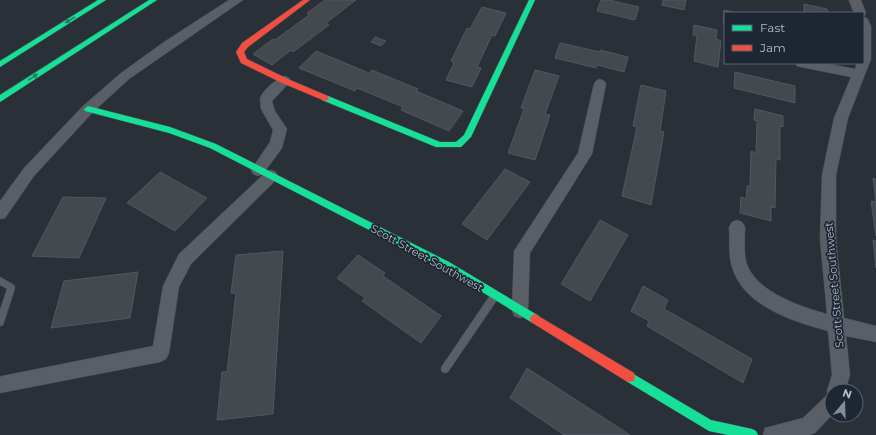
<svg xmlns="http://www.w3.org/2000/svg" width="876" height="435" font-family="Montserrat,sans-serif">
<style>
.building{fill:#444950;stroke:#52575f}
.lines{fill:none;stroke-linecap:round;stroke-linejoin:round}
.lane-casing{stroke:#484c53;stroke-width:1}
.street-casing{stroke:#484c53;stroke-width:1}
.fast-casing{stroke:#484c53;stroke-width:1}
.jam-casing{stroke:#484c53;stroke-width:1}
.lane{fill:#5a5e66;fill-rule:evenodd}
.street{fill:#5a5e66;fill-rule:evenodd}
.fast{fill:#16e098;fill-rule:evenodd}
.jam{fill:#f24e42;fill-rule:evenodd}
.oneway{fill:#1a8366}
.labels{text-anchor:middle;stroke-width:3.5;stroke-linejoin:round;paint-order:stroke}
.street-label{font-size:11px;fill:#b4bcc9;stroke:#1d2633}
</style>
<rect width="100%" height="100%" fill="#2a3038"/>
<path class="building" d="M 325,0 L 356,0 L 326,23 L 329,25 L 293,52 L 291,50 L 272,65 L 253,54 L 273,39 L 275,40 L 309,15 L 307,13 Z
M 601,0 L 609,0 L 639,7 L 635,20 L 597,11 Z
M 663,0 L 686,0 L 684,10 L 662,5 Z
M 804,4 L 827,9 L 828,13 L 804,13 Z
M 482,7 L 506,13 L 495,36 L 492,35 L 477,67 L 481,68 L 472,87 L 446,80 L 454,63 L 451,61 L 467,28 L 470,29 Z
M 724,10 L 738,13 L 725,13 L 725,24 L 723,23 Z
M 694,25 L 717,30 L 716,39 L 721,41 L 718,67 L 694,61 L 697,36 L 693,35 Z
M 375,37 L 386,41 L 381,46 L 371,42 Z
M 560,43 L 600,52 L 600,50 L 628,57 L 624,72 L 597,65 L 596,68 L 555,58 Z
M 316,51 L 369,73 L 372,70 L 418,89 L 416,91 L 463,111 L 449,131 L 401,110 L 403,107 L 357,88 L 355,91 L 299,68 Z
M 535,70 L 559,76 L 545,114 L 550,115 L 535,160 L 508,153 L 524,109 L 521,108 Z
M 735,72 L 795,86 L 795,103 L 734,88 Z
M 641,85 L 666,91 L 660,131 L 664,132 L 651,205 L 622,196 L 637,127 L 633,126 Z
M 755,109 L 783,116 L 783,127 L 780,126 L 780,160 L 776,159 L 775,208 L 771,207 L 771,221 L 740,213 L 741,197 L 746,199 L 747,186 L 750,186 L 751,151 L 756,153 L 757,121 L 754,120 Z
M 505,169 L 530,182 L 487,240 L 462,224 Z
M 160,172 L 207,198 L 175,231 L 127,203 Z
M 873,178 L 876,179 L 876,236 L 871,201 L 876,202 Z
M 63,197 L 106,198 L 79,258 L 32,256 Z
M 600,220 L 628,235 L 590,301 L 561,284 Z
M 873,240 L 876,241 L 876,268 Z
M 283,251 L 273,414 L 217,420 L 222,372 L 227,372 L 236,293 L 231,293 L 236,255 Z
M 358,255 L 385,273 L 383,276 L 441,316 L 421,343 L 362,301 L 365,298 L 337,278 Z
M 138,272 L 130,318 L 51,328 L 64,281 Z
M 643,286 L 668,300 L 664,309 L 752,359 L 743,383 L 647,326 L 649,321 L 631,311 Z
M 527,368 L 630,435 L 564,435 L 510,398 Z"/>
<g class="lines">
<g class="lane-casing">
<path id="lane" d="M 0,277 L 14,285 L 15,288 L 4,322 L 3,325 L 0,326 L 0,310 L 7,289 L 0,285 Z
M 494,293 L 497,294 L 498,297 L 497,300 L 448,372 L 445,373 L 442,372 L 441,369 L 442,366 L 491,294 Z"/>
</g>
<g class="street-casing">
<path id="street" d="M 229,0 L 243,0 L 129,79 L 93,112 L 34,176 L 5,218 L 0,219 L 0,201 L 24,168 L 83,106 L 121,73 L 164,42 Z
M 849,0 L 861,0 L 866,13 L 864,16 L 863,13 L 854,13 Z
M 863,17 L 867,18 L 871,26 L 871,59 L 848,118 L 836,175 L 836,239 L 844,318 L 876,326 L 876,342 L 846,336 L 850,375 L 845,391 L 832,391 L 832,415 L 815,433 L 809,435 L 763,435 L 765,428 L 803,418 L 828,394 L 827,391 L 832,375 L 828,331 C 794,322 743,306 732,267 C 728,254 730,240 729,227 L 732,222 L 737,220 L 742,222 L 745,227 C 745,239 743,256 748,267 C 760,293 801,307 827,314 L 820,239 L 822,175 L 834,118 L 851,77 L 801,67 L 797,66 L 795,63 L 824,63 L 855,69 L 857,63 L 863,63 Z
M 285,76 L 289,78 L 291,81 L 272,101 L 275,111 L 287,129 L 282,148 L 263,174 L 258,176 L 253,174 L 251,170 L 270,142 L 273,130 L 261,109 L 260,98 C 264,89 276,79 285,76 Z
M 600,79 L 604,81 L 606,84 L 592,154 L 530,253 L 528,310 L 526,316 L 520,318 L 514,316 L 512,310 L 514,251 L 578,153 L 594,84 L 596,81 Z
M 271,170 L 276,172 L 278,176 L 276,180 L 191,264 L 179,287 L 169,353 L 166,359 L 160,362 L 0,393 L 0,377 L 2,376 L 153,346 L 163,286 L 179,254 L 266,172 Z"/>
</g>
<g class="fast-casing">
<path id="fast" d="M 98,0 L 106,0 L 0,67 L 0,61 Z
M 149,0 L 157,0 L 0,102 L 0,95 Z
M 529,0 L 535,0 L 471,137 L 461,147 L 436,147 L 322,100 L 321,98 L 322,96 L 328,96 L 440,142 L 456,142 L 464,135 Z
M 88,106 L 170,127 L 216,144 L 449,262 L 539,316 L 540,319 L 539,322 L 535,324 L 531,322 L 443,268 L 210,148 L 169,133 L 85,111 L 84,109 Z
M 630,372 L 711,420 L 752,429 L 756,431 L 758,435 L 728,435 L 709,431 L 626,381 L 625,377 L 626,373 Z"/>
</g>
<g class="jam-casing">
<path id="jam" d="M 303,0 L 310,0 L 248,47 L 244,52 L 247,59 L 288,79 L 328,96 L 329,98 L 328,100 L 325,101 L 282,83 L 241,63 L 236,52 L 242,43 Z
M 535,314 L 634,373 L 635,377 L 634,381 L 630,382 L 626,381 L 531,322 L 530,319 L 531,316 Z"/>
</g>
<use href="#lane" class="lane"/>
<use href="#street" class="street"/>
<use href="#fast" class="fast"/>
<use href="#jam" class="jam"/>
</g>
<defs><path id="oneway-solid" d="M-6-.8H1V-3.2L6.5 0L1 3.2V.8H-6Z"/></defs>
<g class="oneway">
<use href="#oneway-solid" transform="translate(70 20) rotate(149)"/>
<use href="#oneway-solid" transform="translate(33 77) rotate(-33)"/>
</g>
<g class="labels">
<g class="street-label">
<text transform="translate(427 258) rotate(29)" y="4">Scott Street Southwest</text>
<text transform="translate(834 285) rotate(-95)" y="4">Scott Street Southwest</text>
</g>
</g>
<rect x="724" y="12" width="140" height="52" fill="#1d2633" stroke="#59626f"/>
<rect x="732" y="25" width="20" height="6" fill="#16e098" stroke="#59626f"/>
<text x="760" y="32" font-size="12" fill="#b4bcc9">Fast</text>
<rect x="732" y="45" width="20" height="6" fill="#f24e42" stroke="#59626f"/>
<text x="760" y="52" font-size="12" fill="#b4bcc9">Jam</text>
<g transform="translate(844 403) rotate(19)"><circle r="19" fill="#1d2633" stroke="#59626f"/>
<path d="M0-3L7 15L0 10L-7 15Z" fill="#848b96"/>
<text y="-6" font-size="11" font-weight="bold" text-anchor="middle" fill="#b4bcc9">N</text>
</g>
</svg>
